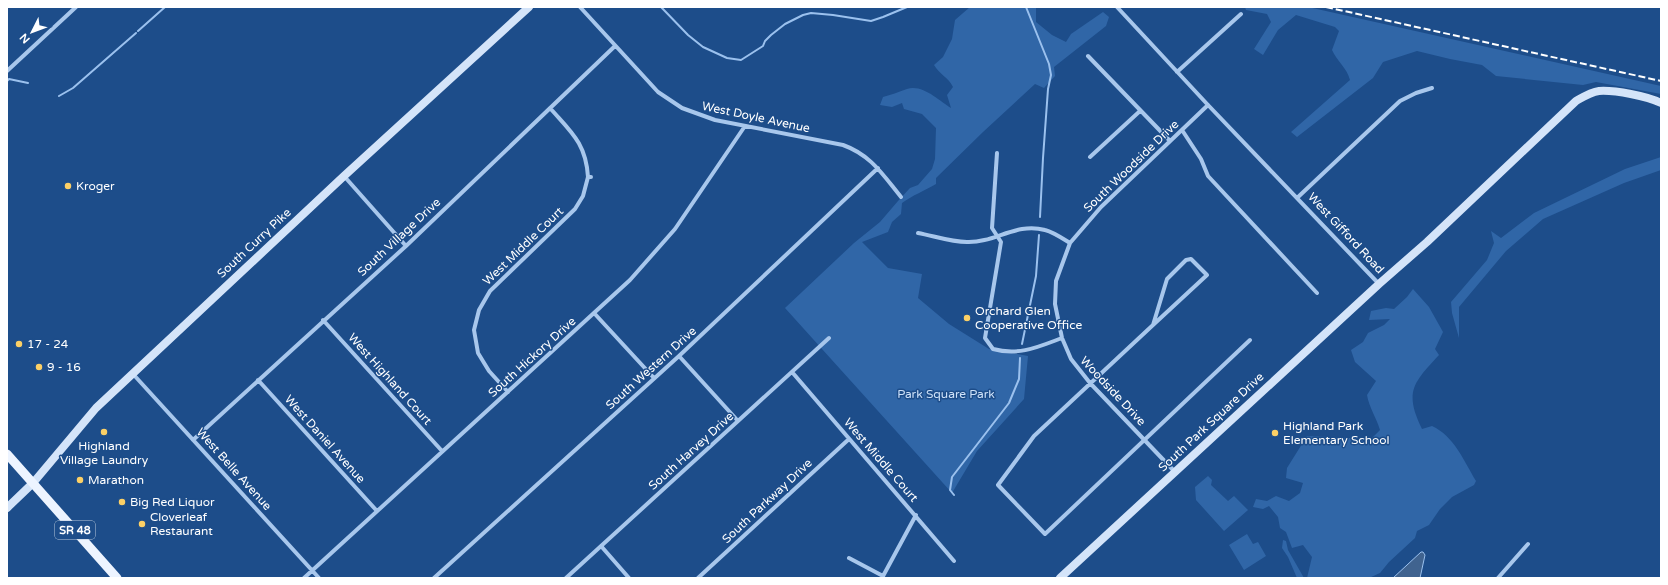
<svg xmlns="http://www.w3.org/2000/svg" width="1668" height="585" font-family="'Varela Round',sans-serif">
<style>
.green{fill:#3066a7}
.water{fill:#40638f;stroke:#9bc1ee}
.lines{fill:none;stroke-linecap:round;stroke-linejoin:round}
.stream{stroke:#9bc1ee;stroke-width:2}
.street{stroke:#a8c7ec;stroke-width:4}
.secondary{stroke:#d4e4f9;stroke-width:8}
.primary{stroke:#edf4ff;stroke-width:9}
.rail{stroke:#fff;stroke-width:2;stroke-dasharray:7 3;stroke-linecap:butt}
.poi-dot{fill:#fcd066;stroke:#1d4d8a;stroke-width:1.5}
.labels{text-anchor:middle;stroke-width:3;stroke-linejoin:round;paint-order:stroke}
.shield{fill:#1d4d8a;stroke:#bbcadc;stroke-width:1}
.shield-label{font-size:11px;font-weight:bold;fill:#fff}
.street-label{font-size:12px;fill:#fff;stroke:#1d4d8a}
.poi-label{font-size:12px;fill:#fff;stroke:#1d4d8a;text-anchor:start}
.park-label{font-size:12px;fill:#cde1f9;stroke:#1d4d8a}
</style>
<rect width="100%" height="100%" fill="#1d4d8a"/>
<path class="green" d="M 970,7 L 1036,7 L 1036,22 L 1052,35 L 1066,42 L 1071,34 L 1103,12 L 1109,17 L 1106,26 L 1054,67 L 1055,76 L 1044,88 L 1035,84 L 983,132 L 936,178 L 936,184 C 924,191 913,195 902,203 L 901,214 L 892,222 L 888,232 L 862,242 L 888,268 L 922,274 L 918,298 L 949,324 L 989,349 L 1028,356 L 1024,399 L 977,451 L 952,493 L 785,308 L 854,243 L 880,222 L 898,201 L 910,188 L 918,185 L 932,169 L 935,159 L 936,128 L 922,114 L 904,109 L 902,103 L 892,107 L 880,105 L 883,97 C 891,95 898,92 907,89 C 923,84 939,101 951,108 L 947,95 L 953,87 C 948,77 939,74 934,65 L 943,57 L 952,39 L 955,20 Z
M 1245,7 L 1308,7 L 1661,86 L 1661,94 L 1596,82 L 1583,85 L 1496,76 L 1482,65 L 1450,59 L 1417,51 L 1383,62 L 1373,78 L 1297,137 L 1291,132 L 1350,80 C 1347,68 1337,61 1332,50 L 1339,31 L 1335,27 L 1296,15 L 1278,30 L 1263,55 L 1254,49 L 1271,22 L 1267,14 L 1246,10 Z
M 1661,157 L 1661,170 L 1624,183 L 1543,219 L 1506,251 L 1459,307 L 1459,338 L 1452,313 L 1451,302 L 1487,260 L 1494,243 L 1491,231 L 1501,238 L 1534,213 L 1625,169 Z
M 1413,289 L 1429,307 L 1443,332 L 1435,349 L 1439,355 C 1413,383 1404,392 1422,429 L 1432,426 C 1454,436 1464,461 1476,481 L 1474,485 L 1452,497 L 1440,509 L 1429,525 L 1417,531 L 1415,538 L 1389,562 L 1380,573 L 1369,578 L 1307,578 L 1312,557 L 1303,545 L 1292,548 L 1286,532 L 1280,528 L 1278,517 L 1269,506 L 1263,509 L 1253,507 L 1256,499 L 1267,501 L 1276,496 L 1289,501 L 1300,493 L 1303,483 L 1286,478 L 1287,468 L 1307,436 L 1371,439 L 1380,430 C 1376,417 1369,407 1367,395 L 1376,381 L 1355,362 L 1351,350 L 1363,342 L 1368,333 L 1384,325 L 1390,319 L 1369,320 L 1371,311 L 1386,308 L 1394,309 L 1407,297 Z
M 1208,476 L 1212,480 L 1211,485 L 1228,501 L 1234,496 L 1248,510 L 1224,531 L 1196,500 L 1195,487 Z
M 1247,534 L 1253,544 L 1258,542 L 1266,556 L 1244,570 L 1229,545 Z
M 1283,540 L 1286,541 L 1288,550 L 1304,578 L 1297,578 L 1288,557 L 1282,548 Z"/>
<path class="water" d="M 1421,552 L 1423,552 L 1425,555 L 1420,578 L 1393,578 Z"/>
<g class="lines">
<path class="stream" d="M 661,7 L 688,35 L 703,47 L 727,58 L 741,60 L 763,46 L 765,41 L 771,35 L 785,24 L 803,15 L 811,13 L 833,15 L 871,21 L 883,17 L 907,7
M 1026,7 L 1049,64 L 1051,75 L 1048,89 L 1043,158 L 1040,217
M 138,31 L 165,7
M 7,81 L 9,79 L 28,83
M 59,96 L 73,88 L 136,33
M 1022,344 L 1036,276 L 1039,235
M 954,495 L 950,490 L 952,477 L 1009,403 L 1019,379 L 1020,358"/>
<path class="street" d="M 580,7 L 658,92 L 682,108 L 715,120 L 843,145 C 871,155 883,175 901,197
M 1117,7 L 1208,105 L 1379,284
M 1088,56 L 1170,141
M 7,71 L 76,7
M 1177,72 L 1241,14
M 550,108 C 571,132 586,143 588,177 L 591,177
M 1182,130 L 1201,159 L 1208,176 L 1317,293
M 997,153 L 992,228 L 1001,242 L 985,338 L 993,349 C 1019,356 1038,347 1062,338
M 1090,157 L 1140,111
M 344,176 L 406,246
M 1297,198 L 1400,101 L 1416,93 L 1432,88
M 918,233 C 934,236 951,242 967,242 C 995,243 1016,222 1045,230 C 1053,232 1062,238 1070,243
M 594,313 L 654,378
M 323,320 L 442,451
M 1153,325 L 1207,275 L 1191,259 L 1186,260 L 1167,279 L 1153,325 L 1034,436 L 998,485 L 1045,534 L 1250,340
M 679,356 L 738,421
M 792,372 L 954,561
M 133,374 L 319,578
M 258,380 L 377,511
M 508,392 L 489,371 L 478,353 L 474,330 L 479,310 L 490,291 L 575,209 L 583,196 L 588,177
M 193,440 L 406,246 L 615,46
M 1175,472 L 1090,383 L 1071,359 L 1062,338 L 1055,304 L 1056,281 L 1070,243 L 1101,207 L 1208,105
M 601,546 L 629,578
M 849,558 L 883,576
M 304,578 L 630,280 L 675,229 L 745,126
M 434,578 L 679,356 L 878,168
M 566,578 L 829,338
M 698,578 L 849,439
M 882,578 L 916,515
M 1498,578 L 1528,544"/>
<path class="secondary" d="M 7,508 L 33,483 L 96,408 L 344,176 L 529,7
M 1060,578 L 1379,284 L 1427,242 L 1576,101 C 1583,97 1591,92 1599,91 C 1615,90 1647,96 1661,103"/>
<path class="primary" d="M 7,454 L 117,578"/>
<path class="rail" d="M 1326,7 L 1661,81"/>
</g>
<g class="poi-dot">
<circle cx="68" cy="186" r="4"/>
<circle cx="967" cy="318" r="4"/>
<circle cx="19" cy="344" r="4"/>
<circle cx="39" cy="367" r="4"/>
<circle cx="104" cy="432" r="4"/>
<circle cx="1275" cy="433" r="4"/>
<circle cx="80" cy="480" r="4"/>
<circle cx="122" cy="502" r="4"/>
<circle cx="142" cy="524" r="4"/>
</g>
<g class="labels">
<rect class="shield" x="55" y="521" width="40" height="18" rx="3"/>
<g class="shield-label">
<text x="75" y="534">SR 48</text>
</g>
<g class="street-label">
<text transform="translate(756 117) rotate(12)" y="4">West Doyle Avenue</text>
<text transform="translate(1131 166) rotate(-44)" y="4">South Woodside Drive</text>
<text transform="translate(1346 233) rotate(47)" y="4">West Gifford Road</text>
<text transform="translate(399 237) rotate(-43)" y="4">South Village Drive</text>
<text transform="translate(254 243) rotate(-43)" y="4">South Curry Pike</text>
<text transform="translate(523 246) rotate(-44)" y="4">West Middle Court</text>
<text transform="translate(532 357) rotate(-42)" y="4">South Hickory Drive</text>
<text transform="translate(651 368) rotate(-42)" y="4">South Western Drive</text>
<text transform="translate(390 379) rotate(48)" y="4">West Highland Court</text>
<text transform="translate(1113 391) rotate(47)" y="4">Woodside Drive</text>
<text transform="translate(1211 422) rotate(-43)" y="4">South Park Square Drive</text>
<text transform="translate(325 439) rotate(48)" y="4">West Daniel Avenue</text>
<text transform="translate(691 451) rotate(-42)" y="4">South Harvey Drive</text>
<text transform="translate(881 460) rotate(49)" y="4">West Middle Court</text>
<text transform="translate(234 469) rotate(48)" y="4">West Belle Avenue</text>
<text transform="translate(767 501) rotate(-43)" y="4">South Parkway Drive</text>
</g>
<g class="poi-label">
<text x="76" y="190">Kroger</text>
<text x="975" y="315">Orchard Glen<tspan x="975" dy="14">Cooperative Office</tspan></text>
<text x="27" y="348">17 - 24</text>
<text x="47" y="371">9 - 16</text>
<text x="1283" y="430">Highland Park<tspan x="1283" dy="14">Elementary School</tspan></text>
<text x="104" y="450" text-anchor="middle">Highland<tspan x="104" dy="14">Village Laundry</tspan></text>
<text x="88" y="484">Marathon</text>
<text x="130" y="506">Big Red Liquor</text>
<text x="150" y="521">Cloverleaf<tspan x="150" dy="14">Restaurant</tspan></text>
</g>
<g class="park-label">
<text x="946" y="398">Park Square Park</text>
</g>
</g>
<rect width="1668" height="585" fill="none" stroke="#ffffff" stroke-width="16"/>
<g transform="translate(32 32) rotate(228)" stroke="#1d4d8a" stroke-width="3" paint-order="stroke">
<path d="M0-3L7 15L0 10L-7 15Z" fill="#ffffff"/>
<text y="-6" font-size="11" font-weight="bold" text-anchor="middle" fill="#ffffff">N</text>
</g>
</svg>
